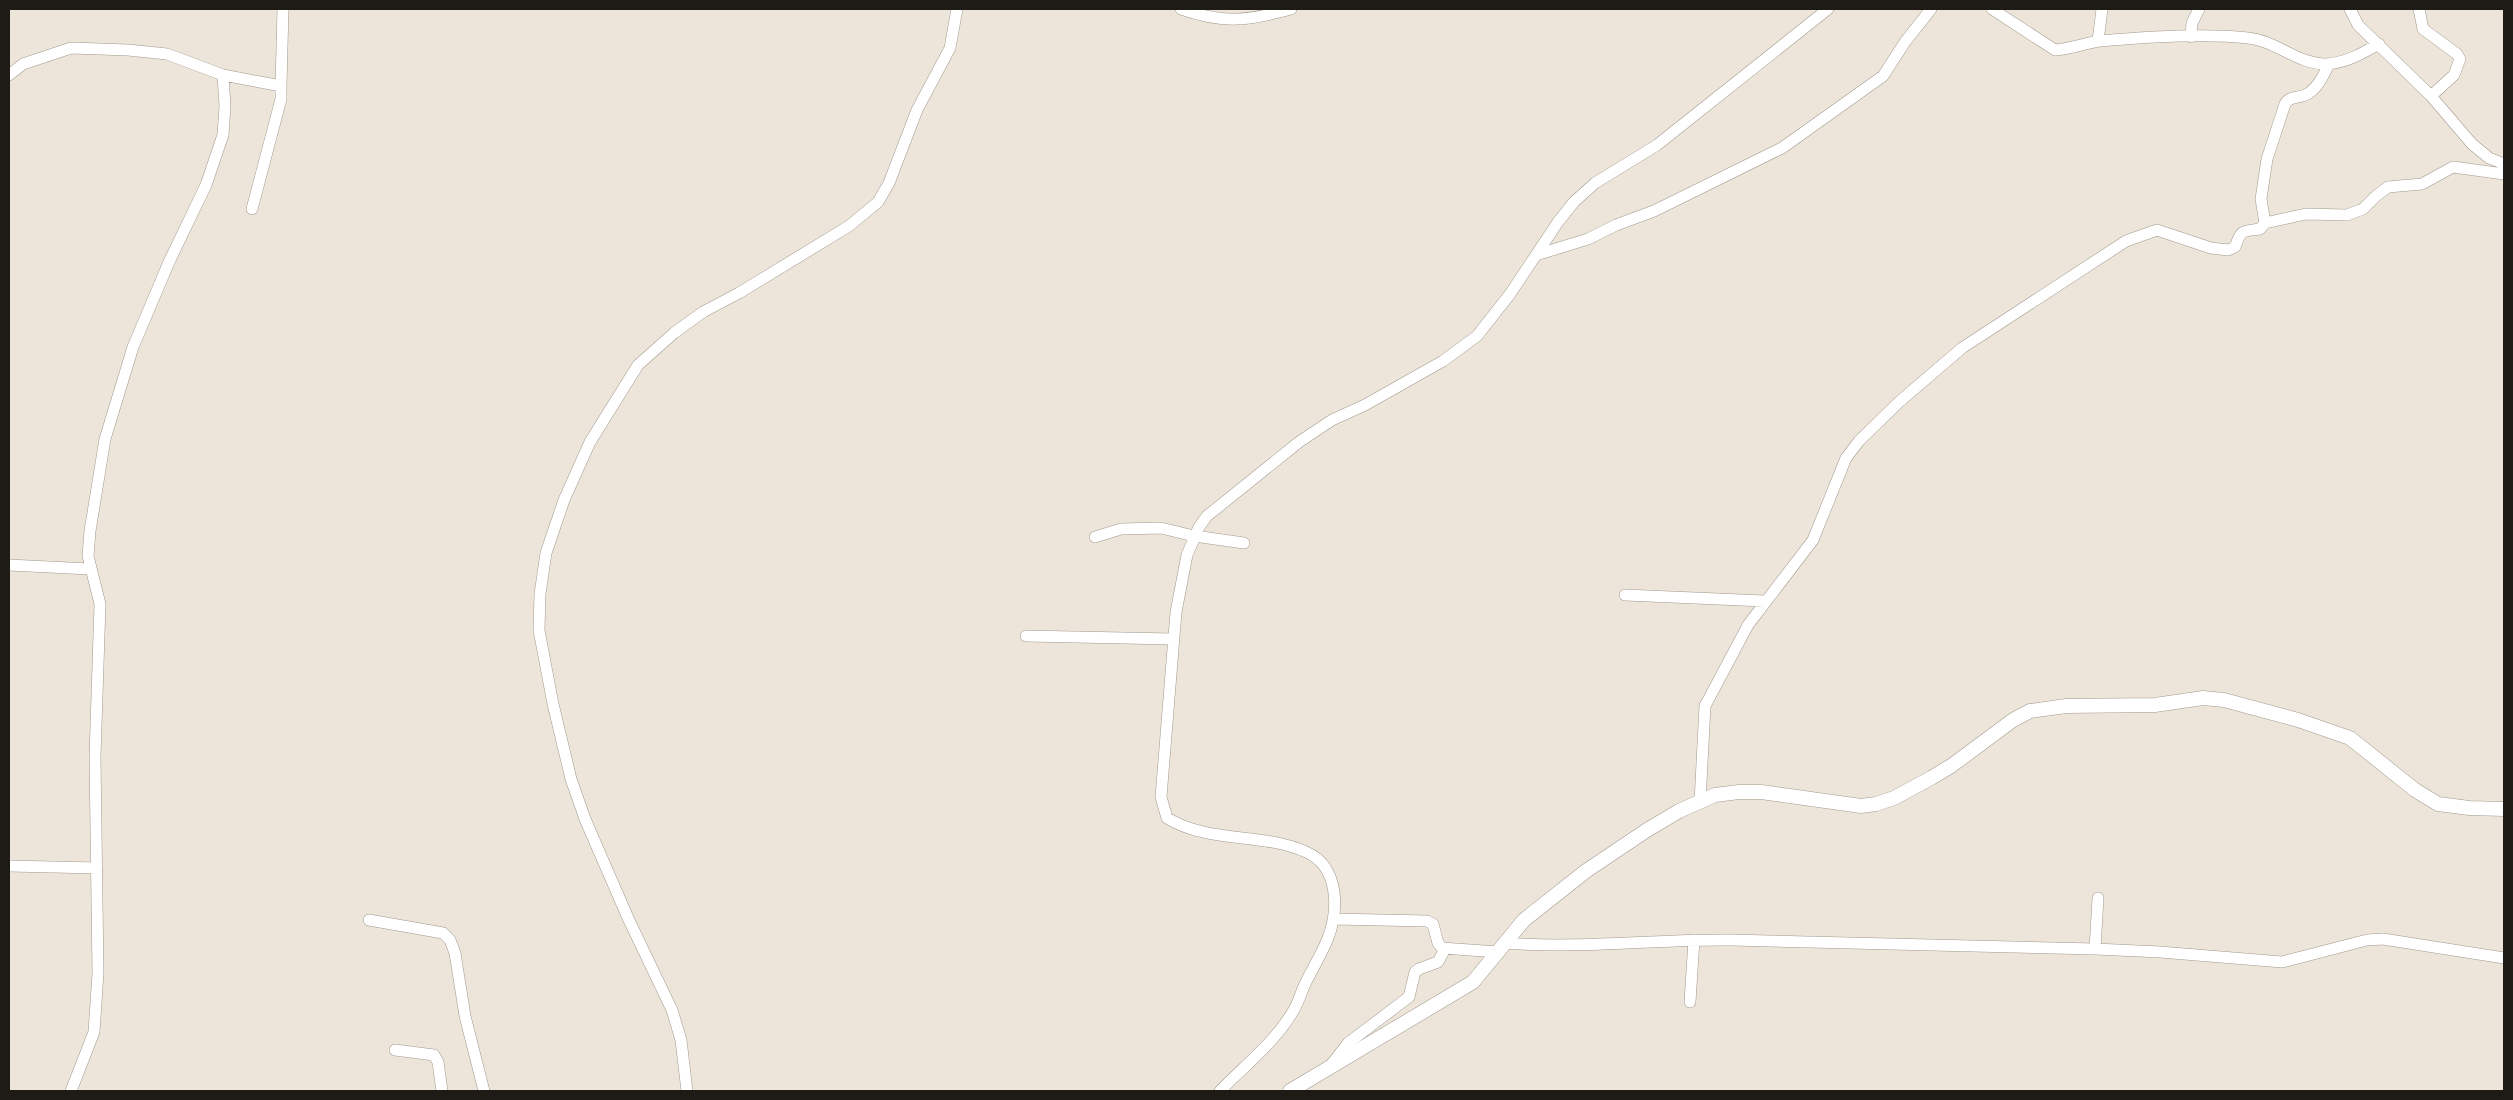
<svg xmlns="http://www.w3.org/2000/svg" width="2513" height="1100" font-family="'IBM Plex Sans',sans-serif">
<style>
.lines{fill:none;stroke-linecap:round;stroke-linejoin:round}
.minor-casing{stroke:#a1998e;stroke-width:12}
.tertiary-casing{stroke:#a1998e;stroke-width:15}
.minor{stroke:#fff;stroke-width:11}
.tertiary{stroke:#fff;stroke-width:14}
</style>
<rect width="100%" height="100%" fill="#eee5da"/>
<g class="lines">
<g class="minor-casing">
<path id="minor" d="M 1181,9 C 1224,24 1247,21 1291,9
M 1992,9 L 2055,50 C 2071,49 2085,43 2100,41 C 2145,37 2204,33 2248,38 C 2277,41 2297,64 2326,64 C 2346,63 2363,53 2379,44
M 2350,9 L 2358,25 L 2431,96 L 2472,144 L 2489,158 L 2504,164
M 2419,9 L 2423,29 L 2457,54 L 2460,59 L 2454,75 L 2431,96
M 2191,37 L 2192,23 L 2199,9
M 2098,41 L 2102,9
M 9,75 L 23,64 L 71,48 L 128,50 L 167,54 L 223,75 L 281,86 L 281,99 L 252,209
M 281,86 L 283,9
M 2265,223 L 2261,199 L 2267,159 L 2285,104 C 2289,95 2301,99 2309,93 C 2319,86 2324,74 2329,64
M 1536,255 L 1588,239 L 1616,225 L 1654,211 L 1782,148 L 1883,76 L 1905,42 L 1931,9
M 1095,537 L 1121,529 L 1161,528 L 1194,536 L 1244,543
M 9,565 L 90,569
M 1625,595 L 1765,601
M 1026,636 L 1173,639
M 1700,802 L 1705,706 L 1748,625 L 1813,540 L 1846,458 L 1859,441 L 1899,402 L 1962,348 L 2126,241 L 2157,230 L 2211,248 L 2228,250 L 2235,247 C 2242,228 2242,232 2260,229 L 2265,223 L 2306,214 L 2347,215 L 2363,209 L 2376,196 L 2388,187 L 2422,184 L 2453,167 L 2504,174
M 9,866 L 97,868
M 1334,919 L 1427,921 L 1433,924 L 1438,943 L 1442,948 L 1498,952
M 369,920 L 443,933 L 450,940 L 455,953 L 465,1016 L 484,1091
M 1504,943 C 1580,949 1655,939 1731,940 L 2095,949 L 2160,952 L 2282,962 L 2367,940 L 2383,939 L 2504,958
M 2095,949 L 2098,898
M 1690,1002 L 1694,940
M 395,1050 L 434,1055 L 438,1062 L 442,1091
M 1331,1065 L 1348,1043 L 1409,997 L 1415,972 L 1419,969 L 1438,962 L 1445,949
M 71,1091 L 94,1032 L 98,973 L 95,757 L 100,604 L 88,556 L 90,531 L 105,439 L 133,347 L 169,262 L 206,185 L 223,135 L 225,106 L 223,75
M 687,1091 L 681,1040 L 672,1010 L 628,918 L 585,819 L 571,779 L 553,704 L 539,630 L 540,594 L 546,553 L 564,500 L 590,442 L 638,365 L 674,333 L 703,312 L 739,293 L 849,226 L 878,202 L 889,183 L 917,110 L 950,48 L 957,9
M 1220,1091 C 1244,1066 1274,1043 1292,1013 C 1298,1004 1301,992 1306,982 C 1313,968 1322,953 1328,938 C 1339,909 1339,866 1306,852 C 1261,832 1210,844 1167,818 L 1161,797 L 1176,612 L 1187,555 L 1199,527 L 1207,516 L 1299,442 L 1332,420 L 1365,405 L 1443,361 L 1477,336 L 1510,294 L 1558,222 L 1574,202 L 1595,183 L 1657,145 L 1828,9"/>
</g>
<g class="tertiary-casing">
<path id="tertiary" d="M 1290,1091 L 1473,982 L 1524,920 L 1586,871 L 1647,830 L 1679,811 L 1715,795 L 1739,792 L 1761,792 L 1861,806 L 1876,804 L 1894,798 L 1931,778 L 1951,766 L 2013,720 L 2030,711 L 2066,706 L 2155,705 L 2203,698 L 2224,700 L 2298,720 L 2350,738 L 2415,790 L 2438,804 L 2469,808 L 2504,809"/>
</g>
<use href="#minor" class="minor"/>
<use href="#tertiary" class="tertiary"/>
</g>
<rect width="2513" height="1100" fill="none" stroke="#1e1b17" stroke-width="20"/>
</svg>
